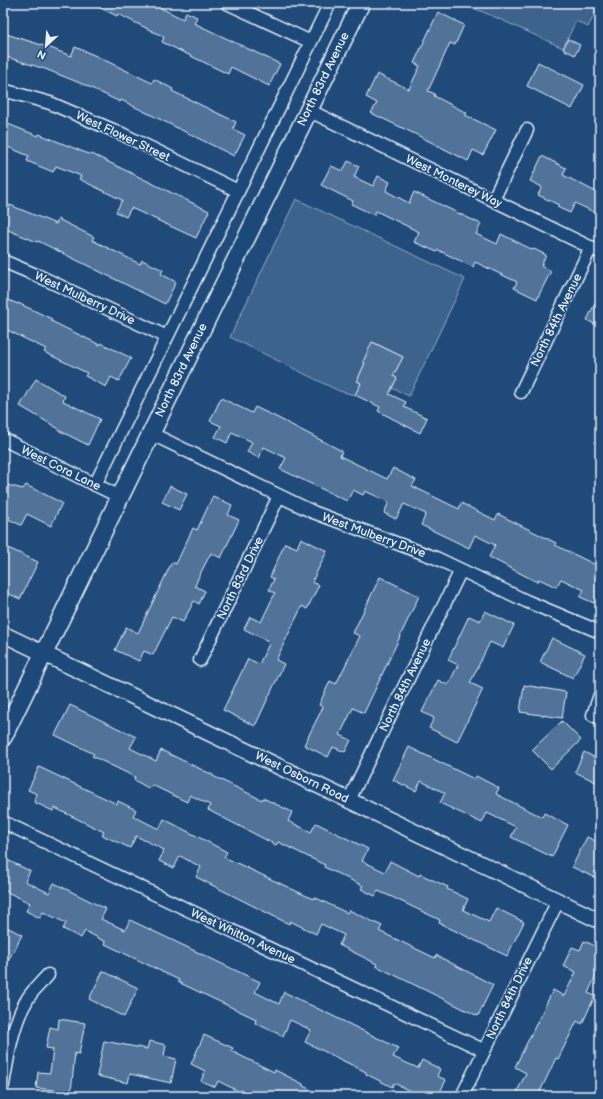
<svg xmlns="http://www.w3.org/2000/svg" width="603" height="1099" font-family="'Balsamiq Sans',sans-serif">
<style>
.green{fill:#3c628c;stroke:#92aac2}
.building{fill:#517399;stroke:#e8f1f8}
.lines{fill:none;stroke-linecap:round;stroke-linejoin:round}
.minor-casing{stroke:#e8f1f8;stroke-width:15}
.tertiary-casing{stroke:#e8f1f8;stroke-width:18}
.secondary-casing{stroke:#e8f1f8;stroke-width:20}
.minor{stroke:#1f4a7a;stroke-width:12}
.tertiary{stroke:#1f4a7a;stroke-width:15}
.secondary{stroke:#1f4a7a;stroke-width:17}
.labels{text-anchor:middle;stroke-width:3;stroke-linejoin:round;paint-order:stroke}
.street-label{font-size:12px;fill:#e8f1f8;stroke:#1f4a7a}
</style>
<rect width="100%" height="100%" fill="#1f4a7a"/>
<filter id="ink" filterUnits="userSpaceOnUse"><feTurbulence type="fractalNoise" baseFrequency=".025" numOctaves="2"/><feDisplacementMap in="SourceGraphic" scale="8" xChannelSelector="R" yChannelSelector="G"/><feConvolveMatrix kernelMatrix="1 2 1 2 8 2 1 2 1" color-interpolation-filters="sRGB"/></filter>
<g filter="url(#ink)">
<path class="green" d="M 461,3 L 600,3 L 588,27 L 576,21 L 563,48 L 495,17 Z
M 296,199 L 465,279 L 409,396 L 392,388 L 397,378 L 393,376 L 403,357 L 373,342 L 363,362 L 365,363 L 357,381 L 361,383 L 355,395 L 339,391 L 230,337 Z"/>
<path class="building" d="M 90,3 L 151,3 L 183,19 L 186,12 L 197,17 L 194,23 L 280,64 L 269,86 L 231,67 L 228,74 L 162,42 L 164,37 L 118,14 L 117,16 Z
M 438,12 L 464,25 L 455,45 L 450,43 L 428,91 L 435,94 L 434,96 L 467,113 L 465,115 L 496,130 L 483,155 L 473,150 L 468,161 L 415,134 L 371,113 L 377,103 L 366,97 L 377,74 L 409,89 L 420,66 L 414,63 Z
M 3,33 L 48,47 L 71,56 L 75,47 L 94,55 L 152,83 L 154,79 L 173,89 L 172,91 L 236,122 L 233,129 L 245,135 L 234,156 L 121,100 L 120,102 L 85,85 L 45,69 L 3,56 Z
M 568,39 L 580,45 L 575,55 L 563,49 Z
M 538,62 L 584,85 L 572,109 L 527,86 Z
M 3,122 L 38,136 L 39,134 L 91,155 L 92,154 L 209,211 L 196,238 L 131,208 L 126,217 L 116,212 L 122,200 L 79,179 L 81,176 L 56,166 L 53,172 L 27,161 L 29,156 L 3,145 Z
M 542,156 L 566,168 L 563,175 L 600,194 L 600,215 L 575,203 L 570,213 L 557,207 L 559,205 L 538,195 L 542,187 L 530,181 Z
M 348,161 L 359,166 L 354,177 L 373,186 L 378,176 L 390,182 L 386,191 L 409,203 L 414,192 L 481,224 L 476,234 L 497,244 L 501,234 L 533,250 L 534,249 L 546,255 L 541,266 L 551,271 L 537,299 L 514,288 L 517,282 L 475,262 L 473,267 L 438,250 L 437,252 L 414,242 L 419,232 L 376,211 L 374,215 L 351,204 L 353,201 L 321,185 L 331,166 L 343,171 Z
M 10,205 L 56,224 L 58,219 L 94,237 L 92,240 L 140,264 L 142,260 L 163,270 L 161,274 L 176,282 L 165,304 L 38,241 L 37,242 L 3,228 L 3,221 Z
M 600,293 L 600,327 L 587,320 Z
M 3,298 L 18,304 L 18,303 L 52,319 L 51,321 L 100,345 L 101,343 L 131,358 L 119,381 L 111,377 L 106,387 L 85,376 L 87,373 L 44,352 L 46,349 L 3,328 Z
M 372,342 L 403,357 L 393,376 L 397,378 L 389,394 L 406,402 L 404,407 L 427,418 L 420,433 L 378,411 L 380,407 L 355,395 L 361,383 L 357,381 L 365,363 L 363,362 Z
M 36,379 L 65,396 L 63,401 L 100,419 L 88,445 L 58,430 L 59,429 L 20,406 Z
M 221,398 L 252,413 L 255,407 L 278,418 L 342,451 L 340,456 L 387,479 L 393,468 L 416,480 L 412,486 L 459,509 L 461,503 L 495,520 L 498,514 L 556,543 L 555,545 L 600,567 L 600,591 L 594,603 L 580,597 L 584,590 L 561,579 L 556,587 L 539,579 L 537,582 L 489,557 L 495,545 L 475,535 L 469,548 L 421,525 L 426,514 L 404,504 L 396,519 L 384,513 L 389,502 L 365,491 L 363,495 L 353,490 L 347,501 L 280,469 L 286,458 L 264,447 L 259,458 L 247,452 L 252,442 L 232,432 L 227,443 L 215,437 L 221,426 L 210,421 Z
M 3,484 L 23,489 L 26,485 L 62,503 L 51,526 L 27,514 L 21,525 L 8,519 L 10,517 L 3,515 Z
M 170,486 L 187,494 L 179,510 L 162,502 Z
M 213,496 L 232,505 L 228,515 L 239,520 L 221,558 L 211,553 L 199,576 L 195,586 L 205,591 L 199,604 L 194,601 L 183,622 L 172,617 L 153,655 L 144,651 L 139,661 L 115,650 L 126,627 L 138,633 L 172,562 L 176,564 L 193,528 L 197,530 Z
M 301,538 L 327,551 L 312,582 L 319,585 L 307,609 L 302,606 L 276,660 L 284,664 L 255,726 L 223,710 L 248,659 L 259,664 L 270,642 L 244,629 L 250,617 L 261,622 L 275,593 L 269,590 L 274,579 L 270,577 L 285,543 L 297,548 Z
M 6,547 L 38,562 L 20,599 L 3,591 L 3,553 Z
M 380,577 L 419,596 L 364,713 L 353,708 L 340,735 L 351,740 L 345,752 L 333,747 L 328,757 L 304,745 L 323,707 L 319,705 L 330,681 L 336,684 L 360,636 L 353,633 Z
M 485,611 L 514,625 L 503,648 L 490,642 L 470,683 L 483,689 L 457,742 L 429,728 L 434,718 L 422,712 L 438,680 L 448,685 L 458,665 L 448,660 L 469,616 L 480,621 Z
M 552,638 L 585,654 L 573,678 L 540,662 Z
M 524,685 L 566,692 L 562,718 L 520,712 Z
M 70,705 L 136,737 L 130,748 L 156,761 L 161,750 L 213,775 L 213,776 L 262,800 L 263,798 L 292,812 L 288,821 L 311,832 L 316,823 L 368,849 L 362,861 L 385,872 L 390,861 L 419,876 L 420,874 L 448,887 L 447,889 L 468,899 L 463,910 L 489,922 L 496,908 L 524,922 L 507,956 L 439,923 L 440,920 L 392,897 L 378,891 L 375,896 L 361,889 L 363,886 L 324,867 L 325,865 L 278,842 L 276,845 L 208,810 L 210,805 L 190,795 L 187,802 L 152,785 L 150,789 L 134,780 L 135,777 L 92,756 L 94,754 L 55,735 Z
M 562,721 L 581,740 L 551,769 L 532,750 Z
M 409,747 L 474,779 L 476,776 L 499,788 L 496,794 L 542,817 L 544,813 L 568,825 L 552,857 L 511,837 L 516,827 L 487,813 L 482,823 L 440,803 L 445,793 L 421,781 L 416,791 L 393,780 Z
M 584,752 L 600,760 L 600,784 L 575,772 Z
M 39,767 L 117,804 L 118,801 L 136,810 L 133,816 L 159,829 L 164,819 L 227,852 L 224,857 L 313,899 L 314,897 L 347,913 L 349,910 L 382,926 L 379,931 L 435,958 L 436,955 L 493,985 L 478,1016 L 376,966 L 377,964 L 339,945 L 344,935 L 321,924 L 316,934 L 290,921 L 289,924 L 196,877 L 201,867 L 180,856 L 174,868 L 159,861 L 164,850 L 136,836 L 130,848 L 102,835 L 104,832 L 55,808 L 53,811 L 34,802 L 37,794 L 28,790 Z
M 587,837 L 600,843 L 600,880 L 572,867 Z
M 3,858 L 30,871 L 25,881 L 49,893 L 54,883 L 106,909 L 101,919 L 125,930 L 130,920 L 260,982 L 255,992 L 279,1004 L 284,992 L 398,1048 L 393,1057 L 418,1068 L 422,1060 L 440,1069 L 437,1076 L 446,1080 L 438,1096 L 420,1096 L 394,1083 L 392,1087 L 366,1074 L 366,1072 L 305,1042 L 311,1030 L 290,1020 L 283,1036 L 255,1023 L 256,1019 L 178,982 L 179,980 L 105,944 L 106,942 L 85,931 L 81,938 L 63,929 L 66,923 L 43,912 L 40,918 L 26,911 L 30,903 L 3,890 Z
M 3,925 L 22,935 L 3,970 Z
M 584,941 L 600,948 L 600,967 L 588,993 L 595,996 L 582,1024 L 577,1021 L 558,1059 L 556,1058 L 538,1096 L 515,1096 L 526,1073 L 515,1067 L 553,990 L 564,996 L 576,972 L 563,966 L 572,947 L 580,950 Z
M 103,971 L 138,988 L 124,1017 L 89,999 Z
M 59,1019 L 85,1023 L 79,1054 L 75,1053 L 71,1092 L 36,1088 L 38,1072 L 50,1073 L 53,1049 L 46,1048 L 50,1027 L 58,1029 Z
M 204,1035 L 233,1048 L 231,1051 L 274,1072 L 275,1070 L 303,1084 L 303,1086 L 324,1096 L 248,1096 L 218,1081 L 215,1087 L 201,1081 L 205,1071 L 191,1064 Z
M 104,1041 L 147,1049 L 149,1041 L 166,1045 L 164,1056 L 176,1059 L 171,1083 L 130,1074 L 128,1083 L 97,1076 Z"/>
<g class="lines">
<g class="minor-casing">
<path id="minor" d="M 227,3 L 311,42
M 3,90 L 50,103 L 122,134 L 238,191
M 308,110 L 600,252
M 493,200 L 527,130
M 3,261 L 43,278 L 167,337
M 521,392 L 591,247
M 150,433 L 313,512 L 436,558 L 526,601 L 600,632
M 3,439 L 120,497
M 95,485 L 330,3
M 200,660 L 279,496
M 600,695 L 593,715 L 600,718
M 349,800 L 461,570
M 3,822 L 483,1050
M 3,1085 C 8,1056 12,1024 28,998 C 33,990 42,982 48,975
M 462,1096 L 558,901"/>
</g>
<g class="tertiary-casing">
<path id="tertiary" d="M 3,634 L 600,921"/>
</g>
<g class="secondary-casing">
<path id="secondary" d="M 3,737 L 361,3"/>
</g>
<use href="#minor" class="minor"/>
<use href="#tertiary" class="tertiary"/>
<use href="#secondary" class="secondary"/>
</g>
</g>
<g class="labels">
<g class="street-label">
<text transform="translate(323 79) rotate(-64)" y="4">North 83rd Avenue</text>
<text transform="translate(123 136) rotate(25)" y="4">West Flower Street</text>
<text transform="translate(454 181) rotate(26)" y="4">West Monterey Way</text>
<text transform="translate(85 298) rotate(25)" y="4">West Mulberry Drive</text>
<text transform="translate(556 320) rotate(-64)" y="4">North 84th Avenue</text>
<text transform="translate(181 370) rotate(-64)" y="4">North 83rd Avenue</text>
<text transform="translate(61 468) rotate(26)" y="4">West Cora Lane</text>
<text transform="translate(374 535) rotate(20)" y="4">West Mulberry Drive</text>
<text transform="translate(240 578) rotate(-64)" y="4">North 83rd Drive</text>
<text transform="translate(405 685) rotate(-64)" y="4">North 84th Avenue</text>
<text transform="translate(302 777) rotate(26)" y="4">West Osborn Road</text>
<text transform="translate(243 936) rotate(25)" y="4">West Whitton Avenue</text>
<text transform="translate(509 998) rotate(-64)" y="4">North 84th Drive</text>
</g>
</g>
<rect width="603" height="1099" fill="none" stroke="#1f4a7a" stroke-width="16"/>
<rect x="8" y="8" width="587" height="1083" fill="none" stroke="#e8f1f8" stroke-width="1.5" filter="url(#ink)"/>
<g transform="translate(46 46) rotate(206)" stroke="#1f4a7a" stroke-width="3" paint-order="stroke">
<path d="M0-3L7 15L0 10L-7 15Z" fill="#e8f1f8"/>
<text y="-6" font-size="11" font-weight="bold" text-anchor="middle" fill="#e8f1f8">N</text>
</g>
</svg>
